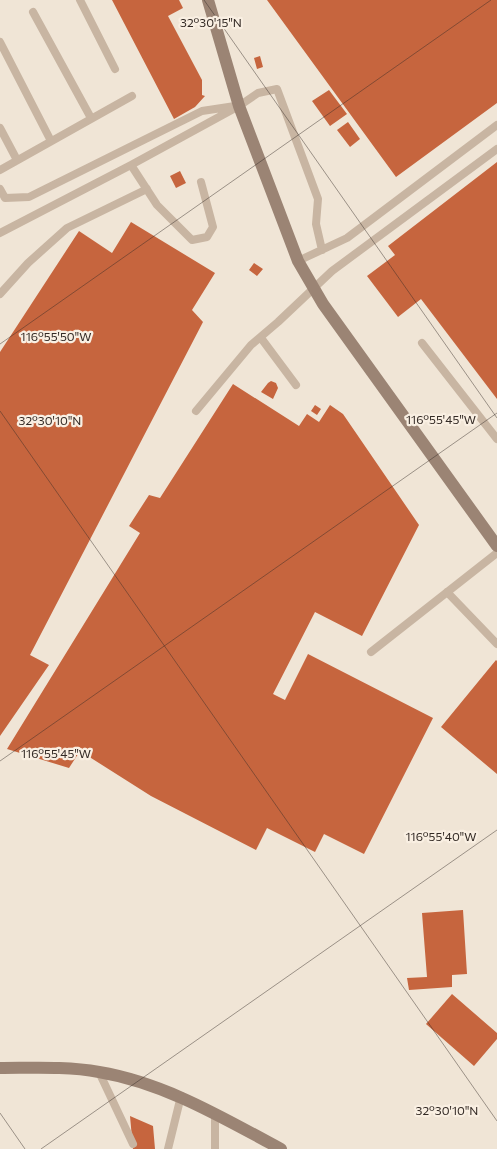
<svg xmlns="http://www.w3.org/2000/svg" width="497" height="1149" font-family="Commissioner,sans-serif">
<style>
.building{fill:#c6653e}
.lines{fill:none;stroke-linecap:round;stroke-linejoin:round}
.service{stroke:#c8b5a2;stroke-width:8}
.secondary{stroke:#9b8474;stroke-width:12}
.ticks{fill:none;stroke:#332a25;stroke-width:1;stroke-opacity:0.45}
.ticks-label{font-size:12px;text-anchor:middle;fill:#332a25;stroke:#f9efe2;stroke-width:4.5;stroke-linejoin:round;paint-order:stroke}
</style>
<rect width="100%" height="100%" fill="#f0e5d6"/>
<path class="building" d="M 112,0 L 179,0 L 183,8 L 168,16 L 202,80 L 202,95 L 205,96 L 195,107 L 174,119 Z
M 267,0 L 497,0 L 497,103 L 396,177 Z
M 260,56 L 263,67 L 257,69 L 254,58 Z
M 329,90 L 347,114 L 330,126 L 312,101 Z
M 348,122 L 360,139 L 350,147 L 337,130 Z
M 497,162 L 497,399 L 421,299 L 398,317 L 367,276 L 395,255 L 388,246 Z
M 180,171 L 186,183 L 176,188 L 170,176 Z
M 131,222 L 215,273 L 192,310 L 203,322 L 30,655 L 49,665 L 0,736 L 0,352 L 79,231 L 112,253 Z
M 254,263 L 263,269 L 257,276 L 249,270 Z
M 271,381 L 276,383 L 278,388 L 273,399 L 261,392 L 268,383 Z
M 233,384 L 299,426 L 307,414 L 319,422 L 330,405 L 343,414 L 419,525 L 362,636 L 315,612 L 273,694 L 285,700 L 308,654 L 433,718 L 364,854 L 324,834 L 315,852 L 267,828 L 256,850 L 151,796 L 80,751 L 69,768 L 7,749 L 140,533 L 129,526 L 149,495 L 160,498 Z
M 315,405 L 321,409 L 317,415 L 311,411 Z
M 496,660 L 497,661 L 497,774 L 441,727 Z
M 463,910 L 467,974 L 452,975 L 452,987 L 409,990 L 407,978 L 427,977 L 422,913 Z
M 452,994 L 497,1033 L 497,1039 L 474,1066 L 426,1024 Z
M 130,1116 L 153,1126 L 155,1149 L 133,1149 Z"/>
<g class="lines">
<path class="service" d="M 80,0 L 115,69
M 33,12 L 91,118
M 0,42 L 51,141
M 0,128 L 17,160
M 131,165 L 157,205 L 192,240 L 207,237 L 213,227 L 201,182
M 0,170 L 132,96
M 0,189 L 5,198 L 29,197 L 202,111 L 235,106
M 0,233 L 131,165 L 239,106 L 258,93 L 277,89 L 318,199 L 316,224 L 322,250
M 298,261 L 347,238 L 497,125
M 0,294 L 28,263 L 67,228 L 147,189
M 261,338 L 296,385
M 422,343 L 497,439
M 196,411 L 251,345 L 278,322 L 332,271 L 497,149
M 447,592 L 497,644
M 371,652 L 497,553
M 99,1072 L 133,1144
M 168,1149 L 181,1096
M 215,1149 L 215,1114"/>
<path class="secondary" d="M 208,0 L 239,106 L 298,261 L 323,304 L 497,546
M 0,1068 C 32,1068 67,1066 99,1072 C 165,1083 223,1118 281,1149"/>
</g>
<path class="ticks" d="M 204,0 L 497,418M 0,344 L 491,0M 0,411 L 497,1121M 0,761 L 497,413M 0,1113 L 25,1149M 41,1149 L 497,830"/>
<g class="ticks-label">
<text x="211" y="27">32°30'15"N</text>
<text x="56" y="341">116°55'50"W</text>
<text x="441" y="424">116°55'45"W</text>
<text x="50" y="425">32°30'10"N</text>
<text x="56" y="758">116°55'45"W</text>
<text x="441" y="841">116°55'40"W</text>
<text x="447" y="1115">32°30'10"N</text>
</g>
</svg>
